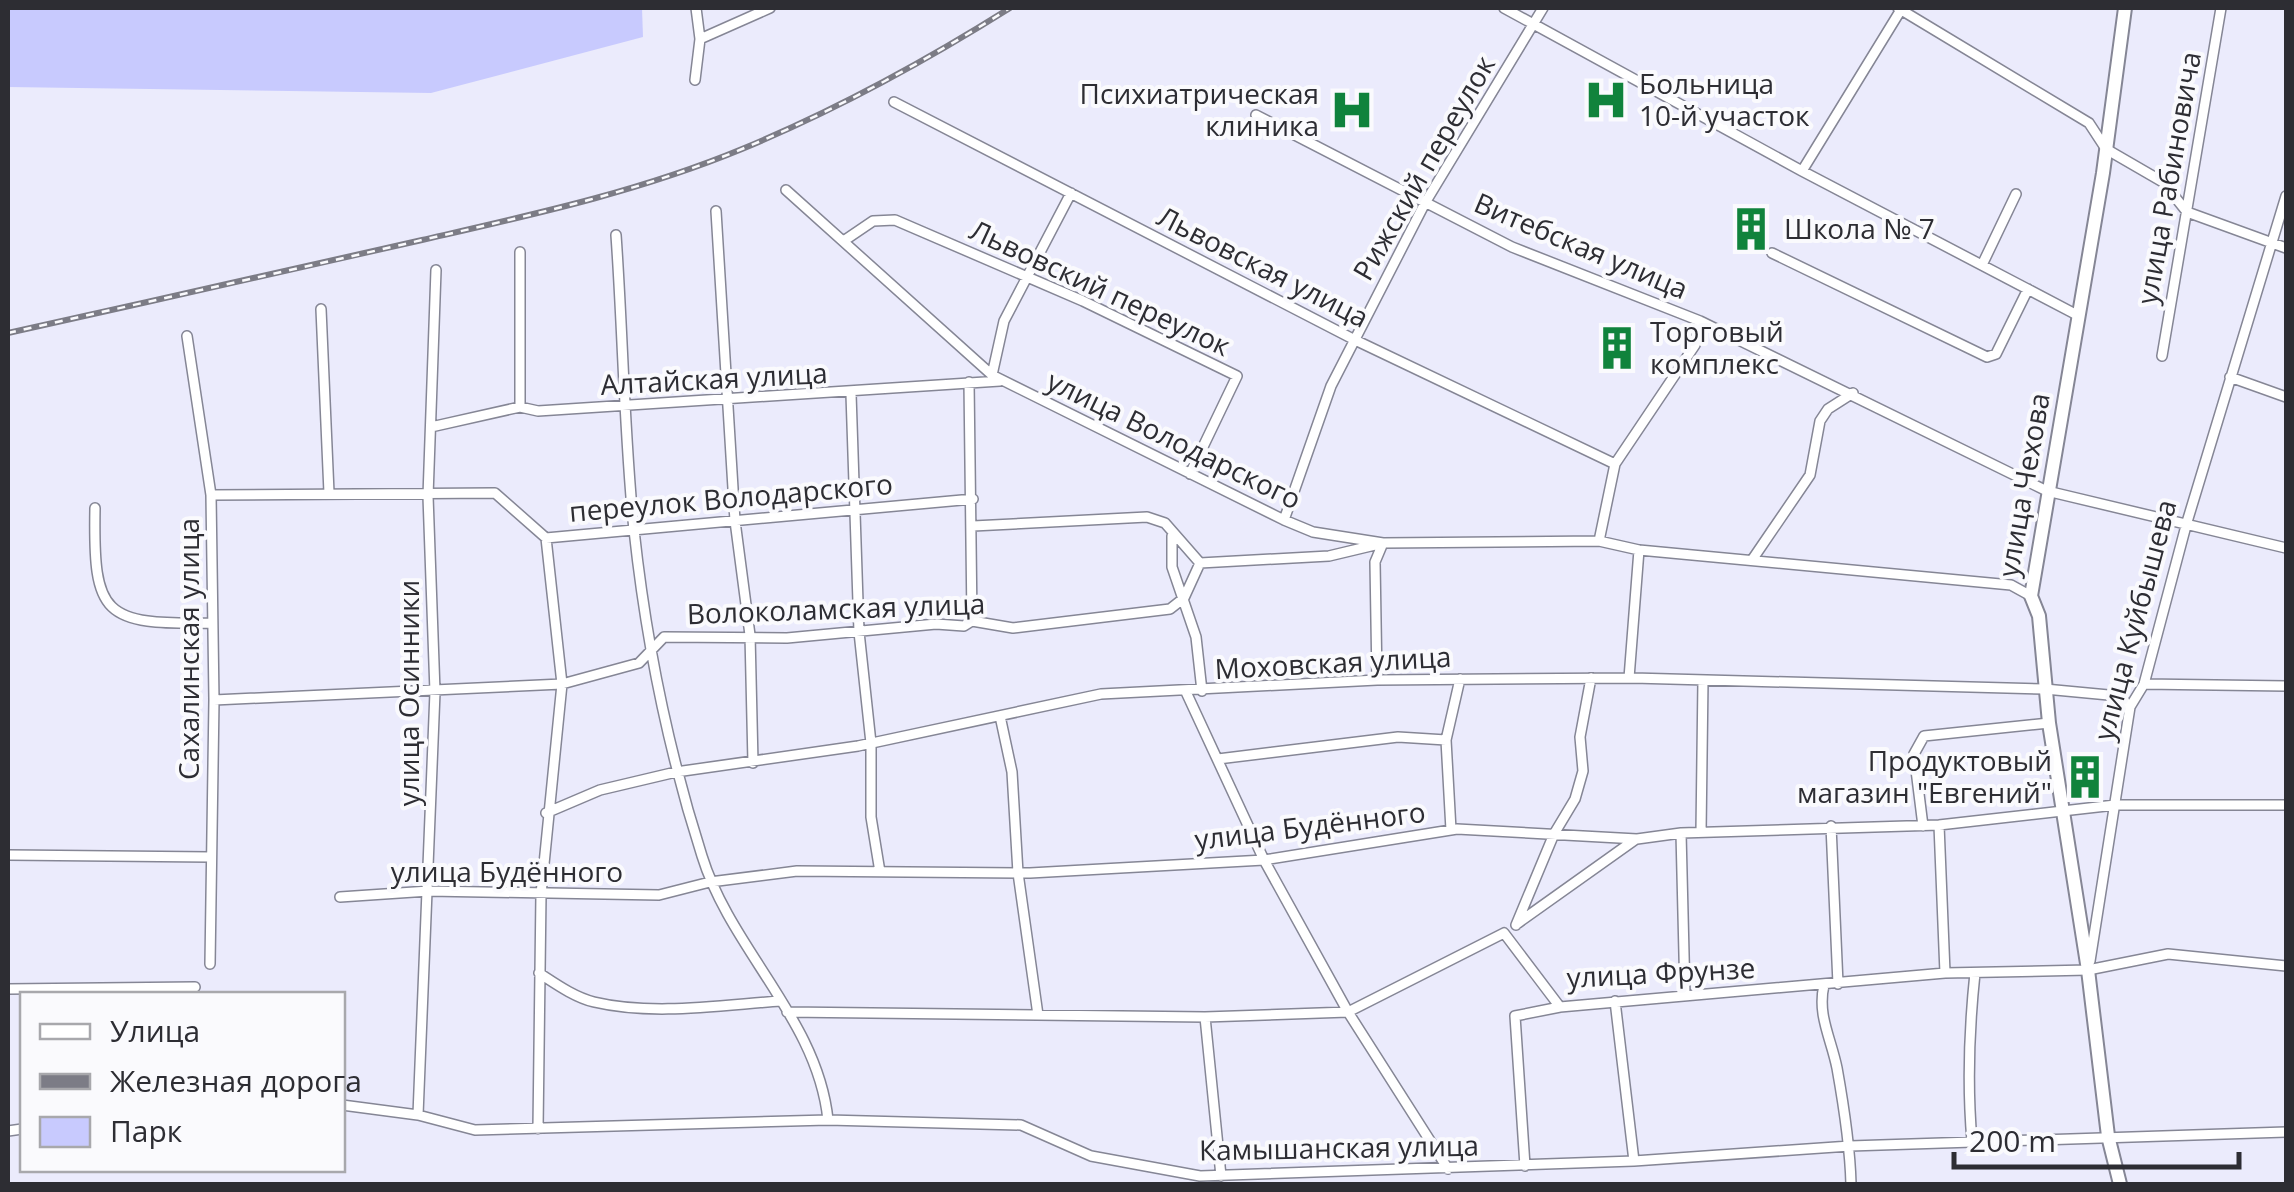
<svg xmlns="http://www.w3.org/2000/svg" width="2294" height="1192" font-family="'Open Sans',sans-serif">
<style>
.green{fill:#c8cafe}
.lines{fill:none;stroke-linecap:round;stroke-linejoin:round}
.street-casing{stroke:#858695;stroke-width:12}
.secondary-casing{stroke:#858695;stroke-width:16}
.street{stroke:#fff;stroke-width:9}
.secondary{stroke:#fff;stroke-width:12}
.rail-casing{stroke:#7c7c86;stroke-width:6}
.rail{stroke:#fafafd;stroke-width:2.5;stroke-dasharray:8;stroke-linecap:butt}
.labels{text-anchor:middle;stroke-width:8;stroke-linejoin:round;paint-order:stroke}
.poi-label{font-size:28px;fill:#2d2d33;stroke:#fafafd;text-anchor:start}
.street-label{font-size:28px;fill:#2d2d33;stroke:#fafafd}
</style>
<rect width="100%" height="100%" fill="#ebebfc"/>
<path class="green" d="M 8,8 L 642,8 L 643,37 L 431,93 L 8,87 Z"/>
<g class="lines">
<g class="street-casing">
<path id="street" d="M 1504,8 L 1802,171 L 2079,316
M 1898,8 L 2089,123 L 2106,149 L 2163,182 L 2187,212 L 2286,248
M 700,39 L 770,8
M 695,80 L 700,39 L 696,8
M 894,102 L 1355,340 L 1615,464
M 1256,115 L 1512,247 L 1700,321 L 2047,491 L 2286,548
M 1802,171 L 1902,8
M 786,190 L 992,375 L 1284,520 L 1313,532 L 1383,543 L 1599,541 L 1639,550 L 2011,585 L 2031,596
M 716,211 L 735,521 L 750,635 L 753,763
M 616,235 C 623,333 624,433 634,530 C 646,641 668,750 702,856 C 731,950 818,1020 828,1120
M 845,240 L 873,221 L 895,220 L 1083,301 L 1237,376 L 1190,474
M 520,252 L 520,407
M 1772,253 L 1987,357 L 1996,354 L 2028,289
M 1982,265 L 2016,194
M 321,309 L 329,493
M 187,336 L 211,495 L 214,700 L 210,964
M 2162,356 L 2221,8
M 992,375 L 1004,321 L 1071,193
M 2230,377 L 2286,397
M 969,382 L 972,621
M 851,394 L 859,632 L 871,743 L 871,817 L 880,872
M 431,427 L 520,407 L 538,411 L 1000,381
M 211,495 L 495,493 L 546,538 L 973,499
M 95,508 C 93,616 103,625 212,623
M 1284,520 L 1331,386 L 1425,203 L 1543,8
M 973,526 L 1147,517 L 1165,523 L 1200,563
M 1172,536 L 1172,567 L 1196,637 L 1202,691
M 1599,541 L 1615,464 L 1695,345 L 1700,321
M 1752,560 L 1810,475 L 1820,421 L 1828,409 L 1853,393
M 1629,678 L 1639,550
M 1377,680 L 1375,562 L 1383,543
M 2144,684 L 2286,686
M 1186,692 L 1264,860 L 1348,1012 L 1448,1169
M 214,700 L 562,684 L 639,663 L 664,637 L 787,638 L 936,624 L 964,626 L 972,621 L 1013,628 L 1170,609 L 1184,598 L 1200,563 L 1329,556 L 1375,545
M 1000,716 L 1012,772 L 1018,873 L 1038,1015
M 1218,759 L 1398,737 L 1446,740
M 546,813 L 600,790 L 676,772 L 858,746 L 1101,694 L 1377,680 L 1633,678 L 2045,689 L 2119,696 L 2130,707
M 1939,825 L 1945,973
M 1831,826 L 1838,984
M 1923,826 L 1914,754 L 1924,736 L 2049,723
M 1451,830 L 1446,740 L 1460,679
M 1701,832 L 1703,680
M 1681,833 L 1685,995
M 8,855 L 210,857
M 340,897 L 429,891 L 659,895 L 710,882 L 797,871 L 1030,873 L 1264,860 L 1457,829 L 1637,839 L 1681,833 L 1939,825 L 2115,805 L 2286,805
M 1518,923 L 1636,839
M 1516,925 L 1554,834 L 1575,799 L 1583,771 L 1580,737 L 1591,678
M 2090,961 L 2130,707 L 2144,684 L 2187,522 L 2286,196
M 539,973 C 556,984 574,997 594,1002 C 653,1016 722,1005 781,1001
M 1824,985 C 1817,1015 1831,1038 1837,1068 C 1844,1107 1850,1145 1851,1184
M 8,989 L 195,987
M 1615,1001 L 1634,1161
M 787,1012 L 1205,1017 L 1348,1012 L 1504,933 L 1560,1007 L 1945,973 L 2088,970 L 2168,954 L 2286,966
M 1205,1017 L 1221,1176
M 342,1105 L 418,1115 L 475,1130 L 828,1120 L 1021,1125 L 1091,1156 L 1200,1176 L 1634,1161 L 1850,1146 L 2286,1132
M 418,1115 L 435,692 L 428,496 L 436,270
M 538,1129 L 541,894 L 562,684 L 546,538
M 8,1131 L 22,1129
M 1972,1141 C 1967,1084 1969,1030 1975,973
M 1525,1166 L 1515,1016 L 1560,1007"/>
</g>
<g class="secondary-casing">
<path id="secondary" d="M 2120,1184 L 2108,1136 L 2088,970 L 2049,723 L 2039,616 L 2031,596 L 2103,173 L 2125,8"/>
</g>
<use href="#street" class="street"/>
<use href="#secondary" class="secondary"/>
<g class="rail-casing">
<path id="rail" d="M 8,333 C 146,302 284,272 422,240 C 531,215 638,192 742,149 C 836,110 924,62 1010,8"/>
</g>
<use href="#rail" class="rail"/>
</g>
<defs>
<g id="hospital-bare" transform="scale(3.45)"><path d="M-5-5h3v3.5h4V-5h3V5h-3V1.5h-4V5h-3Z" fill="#10833c" stroke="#fafafd" stroke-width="2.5" paint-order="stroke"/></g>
<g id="building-bare" transform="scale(3.45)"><path d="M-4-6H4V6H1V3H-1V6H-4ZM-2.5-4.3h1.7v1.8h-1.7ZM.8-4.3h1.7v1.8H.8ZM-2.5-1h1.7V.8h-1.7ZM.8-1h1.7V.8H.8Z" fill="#10833c" stroke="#fafafd" stroke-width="2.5" paint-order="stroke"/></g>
</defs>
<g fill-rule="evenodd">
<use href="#hospital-bare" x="1606" y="100"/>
<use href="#hospital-bare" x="1352" y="110"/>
<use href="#building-bare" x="1751" y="229"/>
<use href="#building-bare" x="1617" y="348"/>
<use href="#building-bare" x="2085" y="777"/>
</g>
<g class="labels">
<g class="poi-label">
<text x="1639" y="94">Больница<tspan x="1639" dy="32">10-й участок</tspan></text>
<text x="1319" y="104" text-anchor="end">Психиатрическая<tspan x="1319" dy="32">клиника</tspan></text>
<text x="1784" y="239">Школа № 7</text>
<text x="1650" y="342">Торговый<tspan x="1650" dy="32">комплекс</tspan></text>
<text x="2052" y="771" text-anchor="end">Продуктовый<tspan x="2052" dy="32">магазин "Евгений"</tspan></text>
</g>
<g class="street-label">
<text transform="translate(1424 168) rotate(-60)" y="10">Рижский переулок</text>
<text transform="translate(2169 178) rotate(-80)" y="10">улица Рабиновича</text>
<text transform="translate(1581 246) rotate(23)" y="10">Витебская улица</text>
<text transform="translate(1263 267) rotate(27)" y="10">Львовская улица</text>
<text transform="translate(1100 288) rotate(25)" y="10">Львовский переулок</text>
<text transform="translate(714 379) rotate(-3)" y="10">Алтайская улица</text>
<text transform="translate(1174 440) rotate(26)" y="10">улица Володарского</text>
<text transform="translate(2024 485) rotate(-80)" y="10">улица Чехова</text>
<text transform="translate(731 498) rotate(-5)" y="10">переулок Володарского</text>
<text transform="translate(836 609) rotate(-2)" y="10">Волоколамская улица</text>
<text transform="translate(2135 620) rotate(-75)" y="10">улица Куйбышева</text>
<text transform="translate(189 649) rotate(-90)" y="10">Сахалинская улица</text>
<text transform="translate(1333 663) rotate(-3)" y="10">Моховская улица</text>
<text transform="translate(409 693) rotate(-90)" y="10">улица Осинники</text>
<text transform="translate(1310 826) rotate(-7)" y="10">улица Будённого</text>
<text x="507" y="882">улица Будённого</text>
<text transform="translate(1661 973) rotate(-3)" y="10">улица Фрунзе</text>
<text transform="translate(1339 1148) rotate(-1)" y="10">Камышанская улица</text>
</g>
</g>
<rect width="2294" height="1192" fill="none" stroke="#2d2d33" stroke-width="20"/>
<rect x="20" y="992" width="325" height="180" fill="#fafafd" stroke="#a8a8ac" stroke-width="2.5"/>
<rect x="40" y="1024" width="50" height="15" fill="#ffffff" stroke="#a8a8ac" stroke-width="2.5"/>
<text x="110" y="1042" font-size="30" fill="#2d2d33">Улица</text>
<rect x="40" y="1074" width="50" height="15" fill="#7c7c86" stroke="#a8a8ac" stroke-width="2.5"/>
<text x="110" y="1092" font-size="30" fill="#2d2d33">Железная дорога</text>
<rect x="40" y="1117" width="50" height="30" fill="#c8cafe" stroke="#a8a8ac" stroke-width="2.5"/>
<text x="110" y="1142" font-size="30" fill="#2d2d33">Парк</text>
<path d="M1954 1152v15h285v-15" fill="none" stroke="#2d2d33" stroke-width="5"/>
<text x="1969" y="1152" font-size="30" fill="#2d2d33" stroke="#fafafd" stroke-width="8" paint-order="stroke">200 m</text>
</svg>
